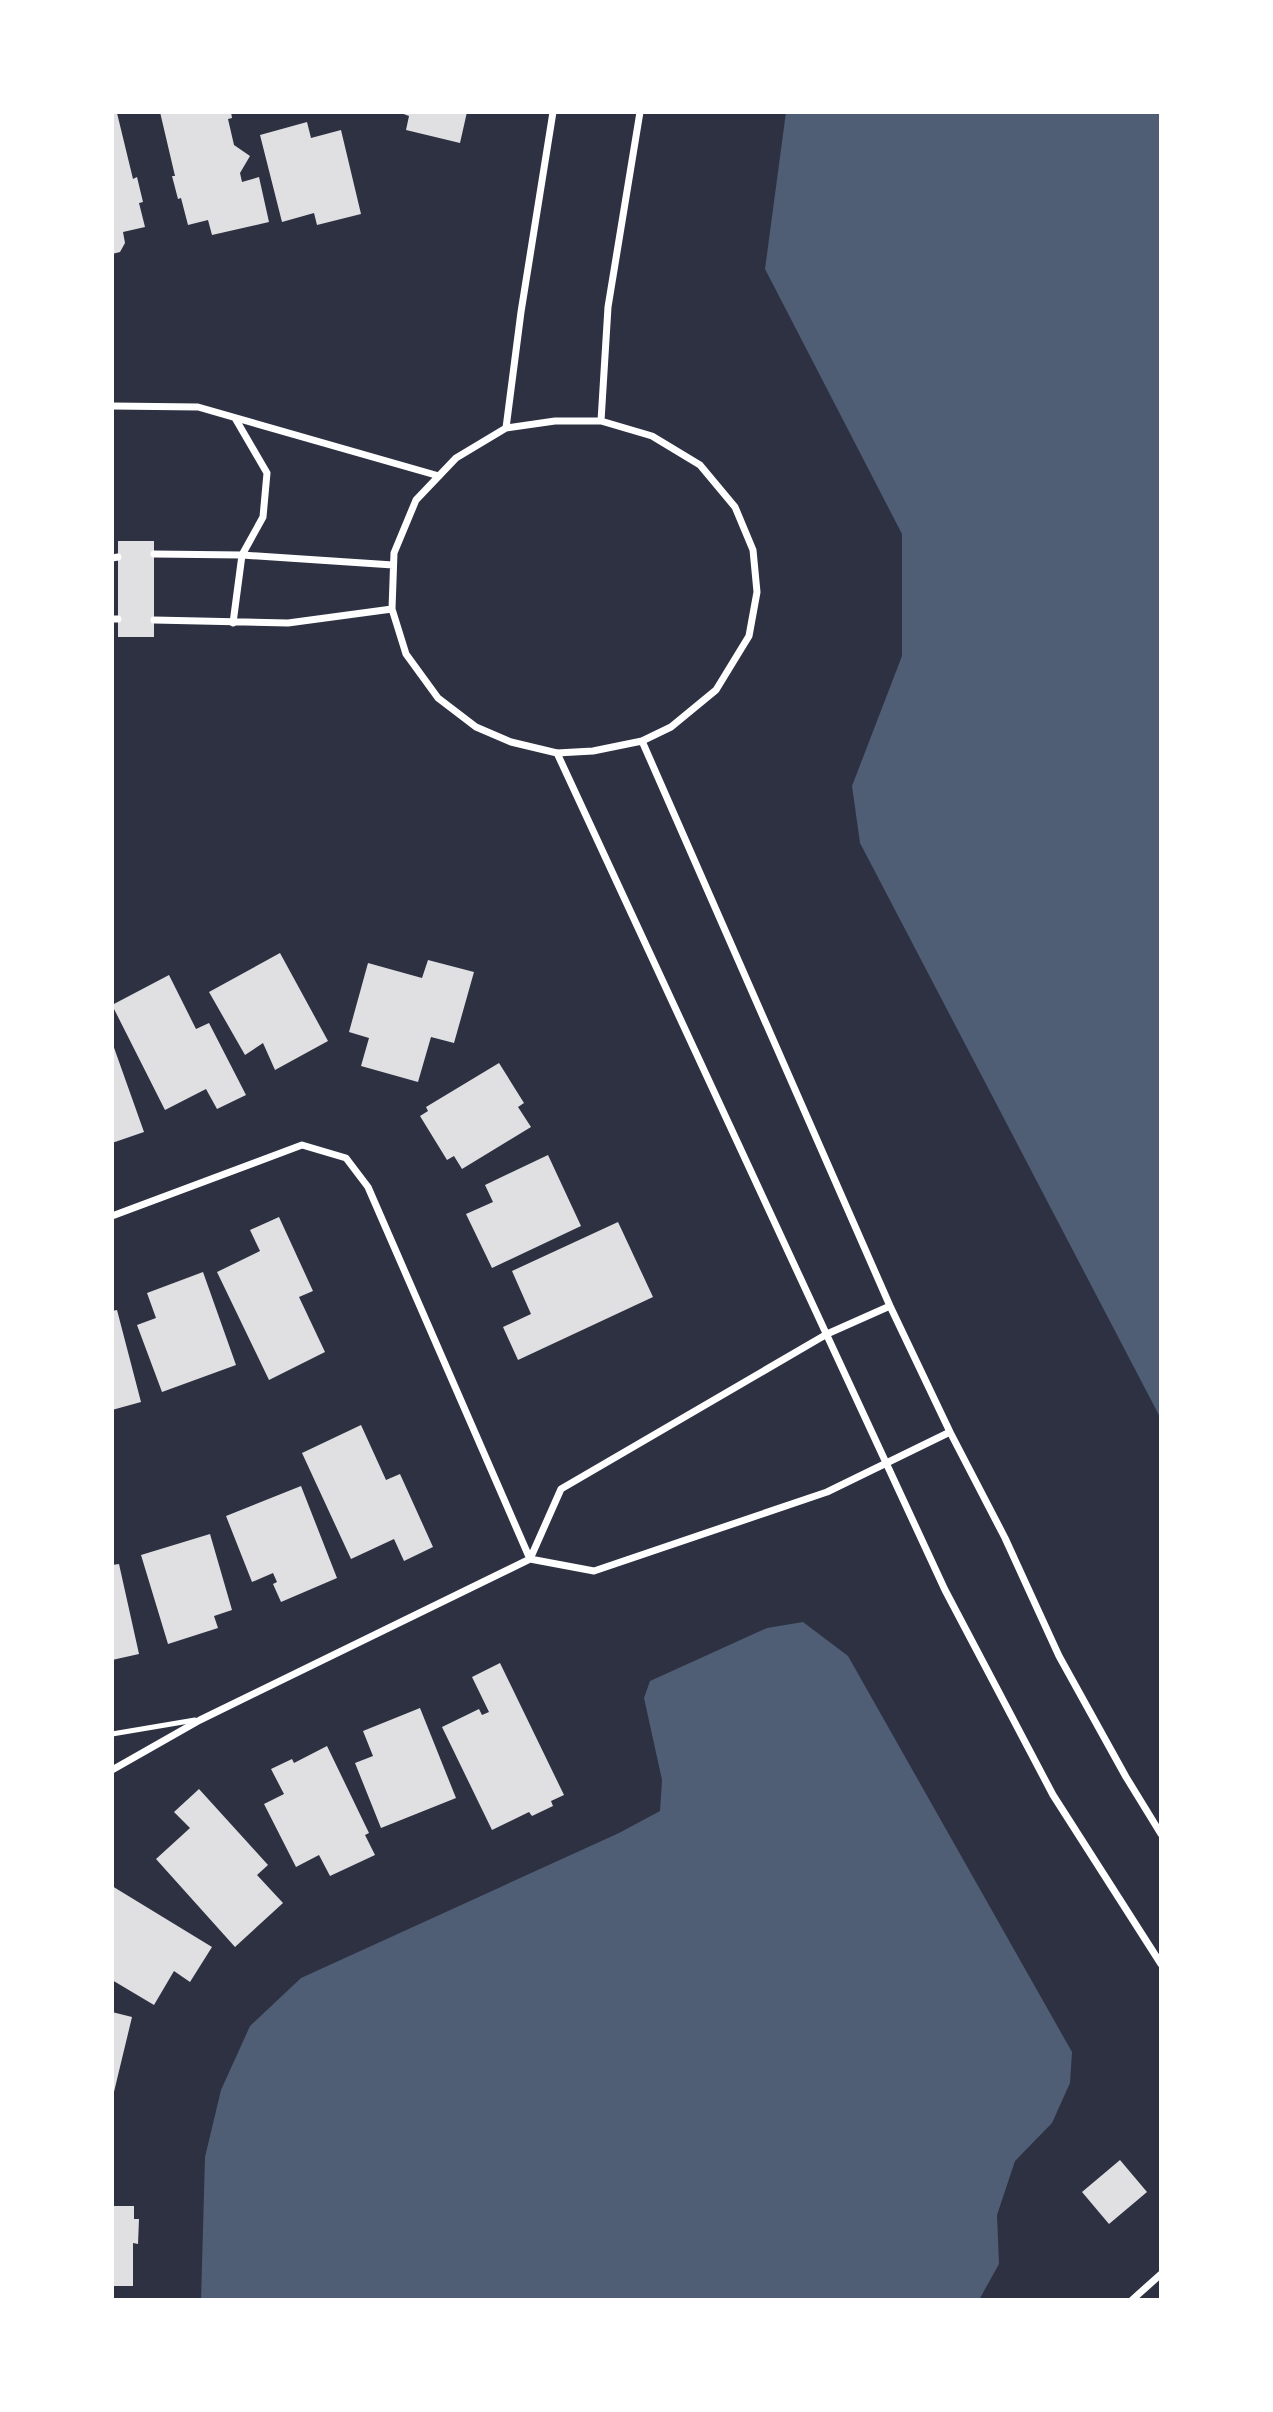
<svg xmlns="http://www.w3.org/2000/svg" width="1273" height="2412" font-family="'Open Sans',sans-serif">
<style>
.water{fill:#4f5d75}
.building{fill:#e0e0e3}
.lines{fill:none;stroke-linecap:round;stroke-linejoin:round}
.service{stroke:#fff;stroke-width:5}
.minor{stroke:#fff;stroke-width:7}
</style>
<rect width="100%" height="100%" fill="#2d3142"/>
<path class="water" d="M 786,112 L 1161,112 L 1161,1419 L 860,843 L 852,786 L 902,656 L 902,534 L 765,269 Z
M 803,1622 L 848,1656 L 1072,2052 L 1070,2083 L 1052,2123 L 1015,2161 L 997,2215 L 999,2264 L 979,2300 L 201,2300 L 205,2157 L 221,2090 L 250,2026 L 301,1978 L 619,1833 L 660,1811 L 662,1780 L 644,1698 L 650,1681 L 767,1628 Z"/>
<path class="building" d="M 160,112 L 231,112 L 232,118 L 228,119 L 234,145 L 250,156 L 240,173 L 242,182 L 259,177 L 269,222 L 212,235 L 208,220 L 188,225 L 181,198 L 178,199 L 172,176 L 175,176 Z
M 398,112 L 467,112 L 460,143 L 406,130 L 409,116 Z
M 117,113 L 133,179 L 137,177 L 143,202 L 139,203 L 145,227 L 123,232 L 125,243 L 120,252 L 112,254 L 112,114 Z
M 307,122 L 311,138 L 341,130 L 361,214 L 317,225 L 314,213 L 282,222 L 260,135 Z
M 118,541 L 154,541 L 154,637 L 118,637 Z
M 280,953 L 328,1041 L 275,1070 L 263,1043 L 245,1055 L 209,992 Z
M 428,960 L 474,972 L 454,1043 L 431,1037 L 418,1082 L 361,1066 L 369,1038 L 349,1032 L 368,963 L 422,978 Z
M 169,975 L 196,1029 L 209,1023 L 246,1095 L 217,1109 L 206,1089 L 165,1110 L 112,1005 Z
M 112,1042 L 144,1132 L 112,1143 Z
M 499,1063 L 524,1103 L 518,1107 L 531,1127 L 462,1169 L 454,1156 L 447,1160 L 420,1116 L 428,1111 L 426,1107 Z
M 548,1155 L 581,1226 L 492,1268 L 466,1214 L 493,1202 L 485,1185 Z
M 279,1217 L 313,1291 L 299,1297 L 325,1352 L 269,1380 L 217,1272 L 260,1251 L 250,1230 Z
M 618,1222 L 653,1297 L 518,1360 L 503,1327 L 531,1314 L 512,1271 Z
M 203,1272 L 236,1365 L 162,1392 L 137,1325 L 156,1318 L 147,1293 Z
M 117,1310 L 141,1402 L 112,1410 L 112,1311 Z
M 361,1425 L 386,1480 L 400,1474 L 433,1547 L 404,1561 L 394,1539 L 351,1559 L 302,1453 Z
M 301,1486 L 337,1578 L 281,1602 L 273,1584 L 277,1582 L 273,1573 L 252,1582 L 226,1516 Z
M 210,1534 L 232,1610 L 214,1616 L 218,1628 L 168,1644 L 141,1555 Z
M 119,1564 L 139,1654 L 112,1660 L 112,1565 Z
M 500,1663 L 564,1795 L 551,1801 L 553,1806 L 532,1816 L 529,1812 L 492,1830 L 442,1727 L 479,1709 L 482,1715 L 489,1712 L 472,1677 Z
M 420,1708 L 456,1798 L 381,1828 L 355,1763 L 373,1756 L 363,1731 Z
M 327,1746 L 369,1833 L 365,1835 L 375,1855 L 330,1876 L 319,1855 L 296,1867 L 264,1804 L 284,1794 L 271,1769 L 292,1759 L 294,1763 Z
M 199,1789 L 268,1865 L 257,1875 L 283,1903 L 235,1947 L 156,1859 L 190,1828 L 174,1812 Z
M 112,1886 L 212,1947 L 190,1982 L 174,1971 L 154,2005 L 112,1980 Z
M 112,2012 L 132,2017 L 113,2096 L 112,2096 Z
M 1120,2160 L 1147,2192 L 1109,2224 L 1082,2192 Z
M 112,2206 L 134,2206 L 134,2219 L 139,2219 L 138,2244 L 133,2243 L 133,2286 L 112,2286 Z"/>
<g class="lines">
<path class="service" d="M 112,1734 L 195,1720"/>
<path class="minor" d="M 112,406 L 198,407 L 439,476
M 555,421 L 601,421 L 652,436 L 700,465 L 735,507 L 753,550 L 757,592 L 749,636 L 716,690 L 671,727 L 642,741 L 593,751 L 557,753 L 511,742 L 476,727 L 438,698 L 406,654 L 392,609 L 394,553 L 416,500 L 456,458 L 506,428 Z
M 601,421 L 608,307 L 640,112
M 506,428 L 521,312 L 553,112
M 154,554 L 242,555 L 393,565
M 112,558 L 118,557
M 112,619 L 118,619
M 154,620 L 288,623 L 392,609
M 233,623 L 242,555 L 263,517 L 267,473 L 235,418
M 642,741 L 890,1306 L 950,1432 L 1005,1538 L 1059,1656 L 1126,1777 L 1161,1834
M 557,753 L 945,1590 L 1053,1795 L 1161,1964
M 112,1216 L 302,1145 L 346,1158 L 368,1187 L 530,1559
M 530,1559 L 561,1489 L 827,1334 L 890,1306
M 112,1770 L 200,1720 L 530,1559 L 594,1571 L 827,1492 L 950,1432
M 1132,2300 L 1161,2274"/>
</g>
<rect width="1273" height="2412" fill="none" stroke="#ffffff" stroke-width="228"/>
</svg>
